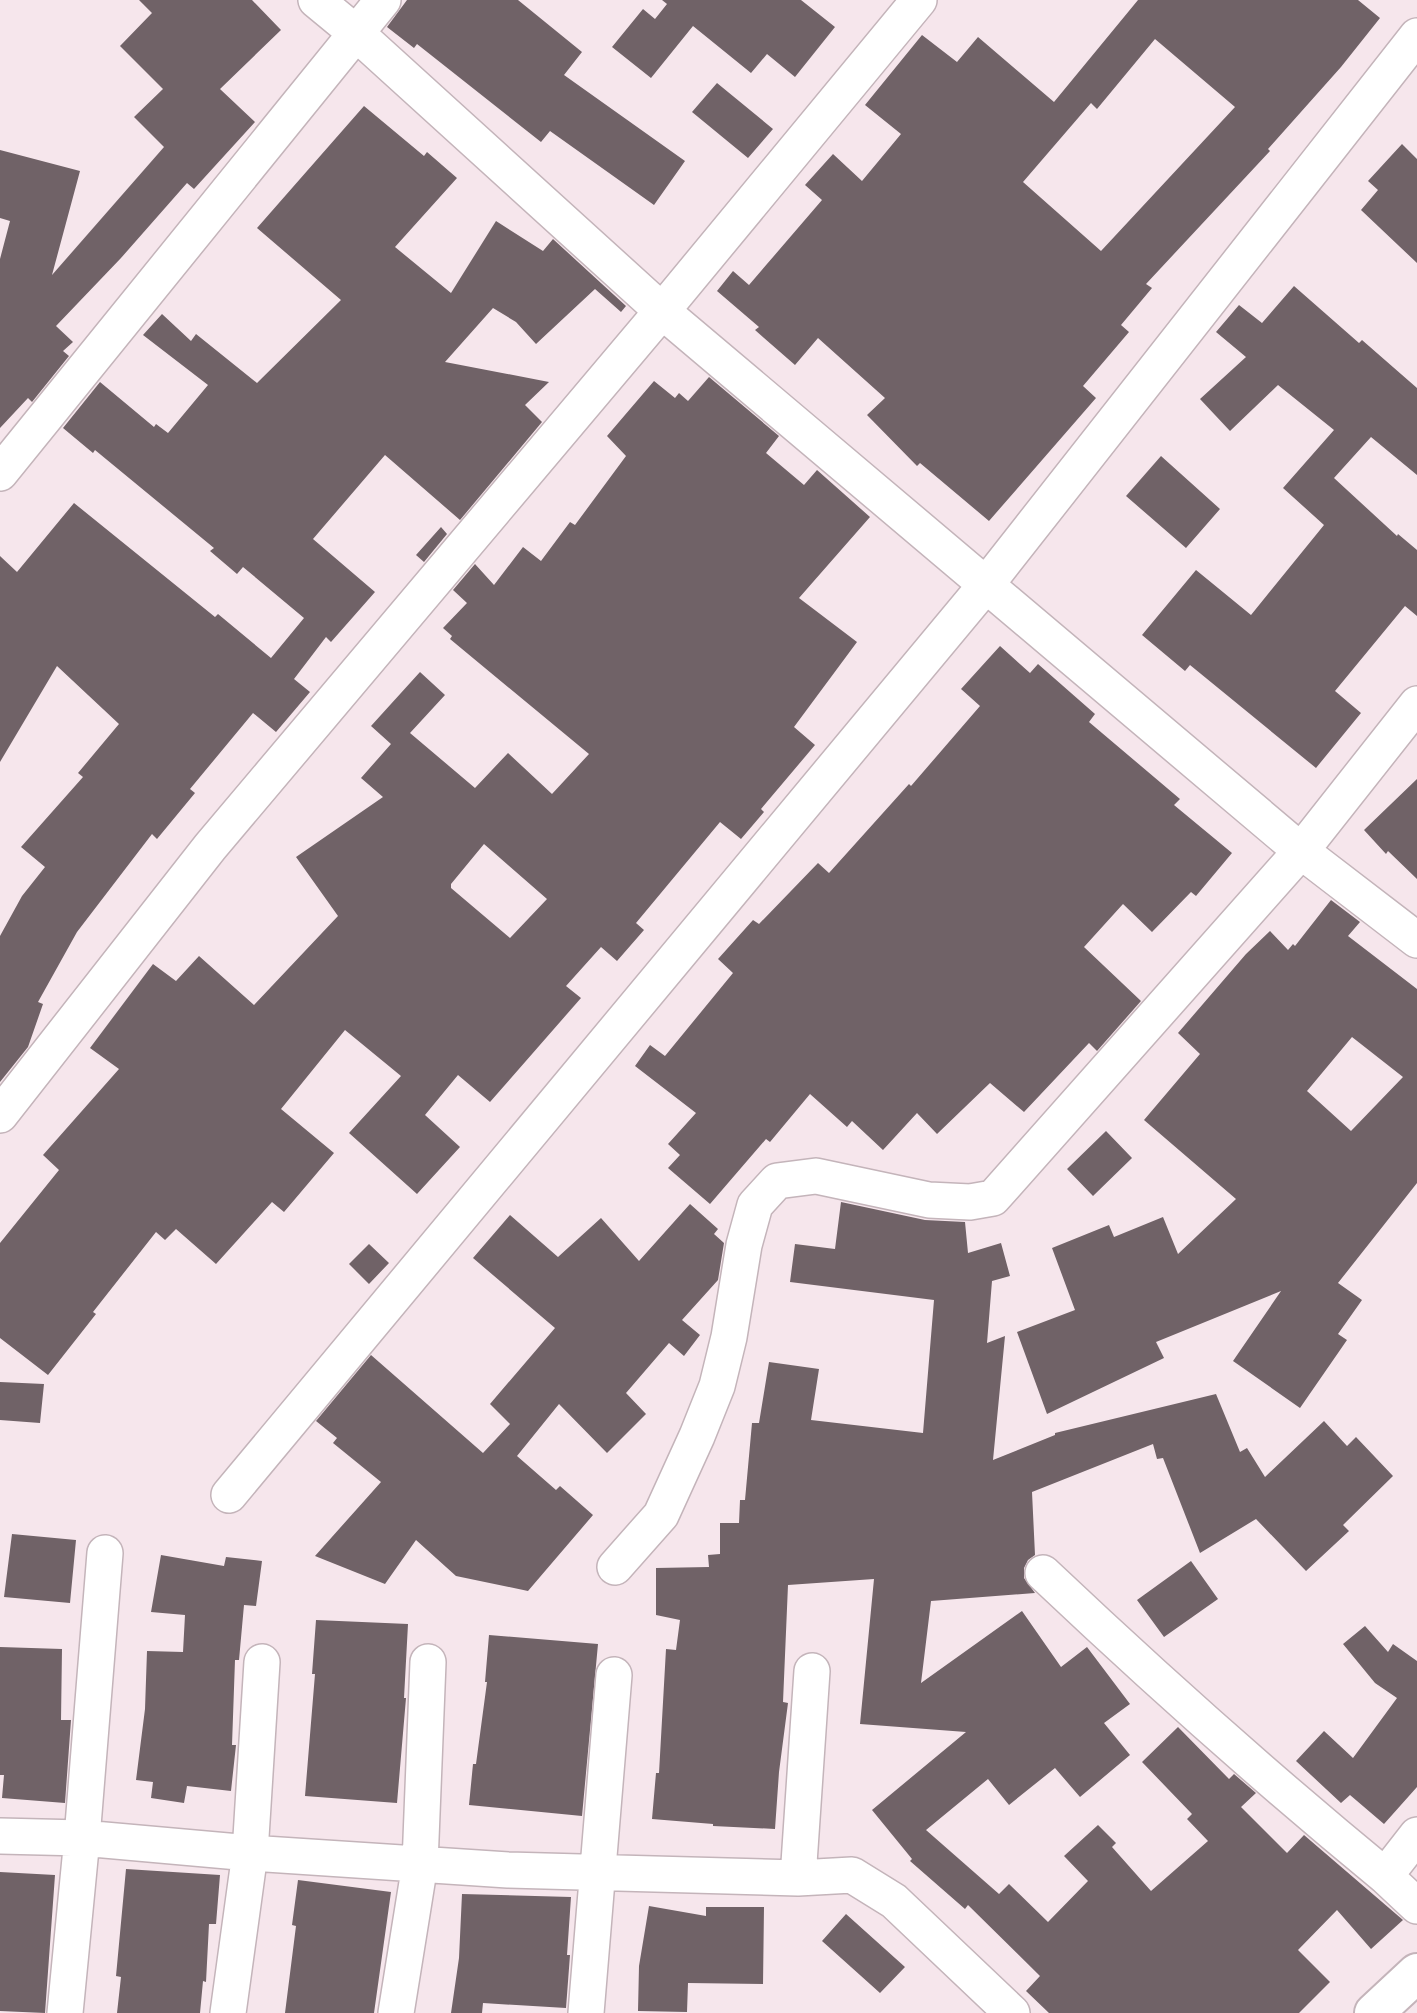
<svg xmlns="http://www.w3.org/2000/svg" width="1417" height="2013" font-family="'Asap Condensed',sans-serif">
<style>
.building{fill:#706267;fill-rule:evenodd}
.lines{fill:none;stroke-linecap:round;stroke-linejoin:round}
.minor-casing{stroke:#c4b4ba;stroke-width:38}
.secondary-casing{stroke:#c4b4ba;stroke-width:42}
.minor{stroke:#fff;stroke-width:35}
.secondary{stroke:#fff;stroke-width:38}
</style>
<rect width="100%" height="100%" fill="#f6e6ec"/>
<path class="building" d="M 139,0 L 252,0 L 281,30 L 220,89 L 255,122 L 194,189 L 187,183 L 121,258 L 56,326 L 73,342 L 63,351 L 69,356 L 32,402 L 28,398 L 0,428 L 0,259 L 10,221 L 0,218 L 0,150 L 80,171 L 52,275 L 164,147 L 134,117 L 163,89 L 120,46 L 152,13 Z
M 407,0 L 518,0 L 582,52 L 564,75 L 685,161 L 654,205 L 550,131 L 541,142 L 417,44 L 414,48 L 387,27 Z
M 662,0 L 801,0 L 835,27 L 795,77 L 767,54 L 751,73 L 693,26 L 651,78 L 612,47 L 643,9 L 655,19 L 667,4 Z
M 1138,0 L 1358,0 L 1380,18 L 1341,67 L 1268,149 L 1270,151 L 1146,284 L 1152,288 L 1121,325 L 1129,332 L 1083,386 L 1096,398 L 989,521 L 920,463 L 917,466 L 867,415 L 885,398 L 818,338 L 795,365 L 755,330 L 759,327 L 717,291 L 733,271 L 749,285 L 822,200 L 805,185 L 833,154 L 862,181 L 901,134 L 865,105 L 922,35 L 957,62 L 978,37 L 1054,102 ZM 1155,39 L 1235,107 L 1101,251 L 1023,182 L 1091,103 L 1097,109 Z
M 717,83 L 773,129 L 748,158 L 692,112 Z
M 364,106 L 424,156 L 427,152 L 457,178 L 395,247 L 451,293 L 496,221 L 543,251 L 553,239 L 626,306 L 621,312 L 595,289 L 536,344 L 516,322 L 493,308 L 445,362 L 549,382 L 525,405 L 542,422 L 460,520 L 385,455 L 313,539 L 375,592 L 331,642 L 326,637 L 294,679 L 310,692 L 276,732 L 253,713 L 190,789 L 195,793 L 157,839 L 152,834 L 77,932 L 38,1002 L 43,1004 L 28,1047 L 0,1082 L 0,936 L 22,896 L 45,867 L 21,847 L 83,777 L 78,773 L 119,724 L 57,666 L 0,762 L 0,556 L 17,572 L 74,503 L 215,617 L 218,614 L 271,658 L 304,618 L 243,567 L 237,574 L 210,551 L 214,548 L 95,450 L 93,453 L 63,428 L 100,382 L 154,427 L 156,424 L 168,433 L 208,385 L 143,335 L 162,314 L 191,341 L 196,334 L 257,383 L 341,300 L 257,228 Z
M 1402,144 L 1417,159 L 1417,263 L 1361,210 L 1378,190 L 1368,181 Z
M 1294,286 L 1359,343 L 1362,340 L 1417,388 L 1417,475 L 1371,437 L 1334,478 L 1397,536 L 1398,534 L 1417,550 L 1417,616 L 1405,606 L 1335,691 L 1361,713 L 1316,768 L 1190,665 L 1185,671 L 1142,635 L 1196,570 L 1251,615 L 1324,525 L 1283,488 L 1334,430 L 1278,385 L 1230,431 L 1200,399 L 1246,357 L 1216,332 L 1239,305 L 1262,323 Z
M 709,377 L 779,436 L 766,453 L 804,485 L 817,470 L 870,517 L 799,598 L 857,642 L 794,727 L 815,745 L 761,809 L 764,812 L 741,839 L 720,822 L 636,923 L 644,930 L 617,961 L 601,947 L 566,986 L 581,998 L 490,1102 L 458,1075 L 425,1115 L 460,1147 L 417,1194 L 349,1133 L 401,1076 L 345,1030 L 281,1109 L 334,1153 L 284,1212 L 272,1202 L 216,1264 L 176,1229 L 165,1240 L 156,1232 L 93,1312 L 96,1314 L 48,1375 L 0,1338 L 0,1243 L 59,1170 L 43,1155 L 119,1069 L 90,1048 L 153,964 L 176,981 L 199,956 L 254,1005 L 338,916 L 296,857 L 383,797 L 361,778 L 391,744 L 371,726 L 420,672 L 445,695 L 410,733 L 475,788 L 508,753 L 552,794 L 589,754 L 450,639 L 452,636 L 443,628 L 467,603 L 453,590 L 475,564 L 494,585 L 523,547 L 541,561 L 570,522 L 575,525 L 626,456 L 607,436 L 654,381 L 675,398 L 679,393 L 688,401 ZM 484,844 L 547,899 L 510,938 L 451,888 L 451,884 Z
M 1161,456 L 1220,509 L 1186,548 L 1126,496 Z
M 441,527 L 447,534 L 424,562 L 416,555 Z
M 1000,646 L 1030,673 L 1038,664 L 1095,714 L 1089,722 L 1180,799 L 1174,805 L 1232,853 L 1196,896 L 1191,892 L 1152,932 L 1123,904 L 1084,947 L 1141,1001 L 1097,1051 L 1089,1043 L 1024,1112 L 990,1083 L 937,1134 L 917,1113 L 883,1150 L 852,1121 L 847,1127 L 810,1094 L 770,1142 L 766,1139 L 710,1204 L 668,1168 L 680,1155 L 668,1144 L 696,1113 L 635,1066 L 650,1045 L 665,1056 L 733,973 L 718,959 L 753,920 L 759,924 L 818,863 L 829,873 L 909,784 L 911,786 L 980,706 L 961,689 Z
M 1417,779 L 1417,879 L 1388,851 L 1386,854 L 1364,830 Z
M 1331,900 L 1360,922 L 1348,936 L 1417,989 L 1417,1183 L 1338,1283 L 1362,1300 L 1338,1334 L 1347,1340 L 1300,1408 L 1233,1361 L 1281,1291 L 1156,1342 L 1164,1358 L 1047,1414 L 1017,1332 L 1075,1310 L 1052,1248 L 1109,1225 L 1114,1237 L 1163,1217 L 1178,1254 L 1236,1199 L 1144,1120 L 1200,1054 L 1178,1033 L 1246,954 L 1270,931 L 1288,950 L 1293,944 L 1295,946 ZM 1352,1037 L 1403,1077 L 1351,1131 L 1307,1091 Z
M 1106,1131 L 1132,1158 L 1093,1196 L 1067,1169 Z
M 841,1202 L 925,1220 L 965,1222 L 968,1253 L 1001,1243 L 1010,1276 L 992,1281 L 987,1343 L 1005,1336 L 993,1460 L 1055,1435 L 1055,1433 L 1216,1394 L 1240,1452 L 1247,1448 L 1265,1477 L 1324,1421 L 1347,1446 L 1356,1437 L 1393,1476 L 1343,1525 L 1349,1531 L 1306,1571 L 1256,1519 L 1200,1553 L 1163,1458 L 1157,1459 L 1153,1444 L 1032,1492 L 1035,1555 L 1028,1560 L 1024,1568 L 1024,1578 L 1035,1593 L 931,1601 L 921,1683 L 1022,1611 L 1061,1667 L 1087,1647 L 1130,1704 L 1104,1723 L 1130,1755 L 1080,1797 L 1055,1768 L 1009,1805 L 988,1779 L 926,1830 L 999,1894 L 1009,1884 L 1048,1922 L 1088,1881 L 1064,1856 L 1098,1825 L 1116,1843 L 1112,1847 L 1151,1891 L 1208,1841 L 1187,1819 L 1192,1814 L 1142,1762 L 1178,1727 L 1229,1779 L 1234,1774 L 1256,1793 L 1241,1807 L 1287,1853 L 1304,1835 L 1403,1920 L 1371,1949 L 1337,1910 L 1298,1950 L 1330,1982 L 1299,2013 L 1049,2013 L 1026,1991 L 1040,1976 L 968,1905 L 965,1909 L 910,1861 L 912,1859 L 872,1810 L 966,1732 L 860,1724 L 874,1579 L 788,1585 L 783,1702 L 788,1703 L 779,1772 L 775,1829 L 713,1826 L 713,1824 L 652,1819 L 656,1773 L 659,1773 L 666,1649 L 676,1650 L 680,1620 L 656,1615 L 656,1568 L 709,1567 L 708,1555 L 720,1554 L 720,1523 L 739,1523 L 740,1500 L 745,1500 L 752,1423 L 759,1423 L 769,1362 L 819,1369 L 811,1420 L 923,1433 L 934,1300 L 790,1282 L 795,1244 L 835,1249 Z
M 690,1204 L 718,1229 L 714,1234 L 724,1243 L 718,1280 L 682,1320 L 700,1335 L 684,1356 L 669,1343 L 626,1393 L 646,1414 L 607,1453 L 559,1404 L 517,1456 L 556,1490 L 560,1486 L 593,1515 L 528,1591 L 456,1576 L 416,1540 L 385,1584 L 315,1556 L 381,1482 L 333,1443 L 337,1438 L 316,1421 L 371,1355 L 483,1453 L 510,1424 L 490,1404 L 555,1328 L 473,1258 L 510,1215 L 558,1257 L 601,1218 L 639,1261 Z
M 369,1244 L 389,1263 L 369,1284 L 349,1264 Z
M 0,1382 L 44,1384 L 40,1423 L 0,1420 Z
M 12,1534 L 76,1540 L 70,1603 L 4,1597 Z
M 161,1555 L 224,1566 L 226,1557 L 262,1561 L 256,1606 L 244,1605 L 239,1660 L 235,1660 L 232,1745 L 236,1745 L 231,1791 L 187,1786 L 184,1803 L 151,1798 L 153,1782 L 136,1780 L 145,1709 L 147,1651 L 183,1652 L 185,1615 L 151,1612 Z
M 1191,1561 L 1218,1599 L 1164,1637 L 1137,1600 Z
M 316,1620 L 408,1624 L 404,1698 L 406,1698 L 397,1803 L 305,1796 L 315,1674 L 312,1674 Z
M 1365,1626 L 1388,1652 L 1393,1644 L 1417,1661 L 1417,1787 L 1384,1824 L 1350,1795 L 1341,1803 L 1296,1761 L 1324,1731 L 1353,1758 L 1397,1698 L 1375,1683 L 1343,1644 Z
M 489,1635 L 598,1644 L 582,1816 L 469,1805 L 473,1764 L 476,1764 L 487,1682 L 485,1682 Z
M 0,1647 L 62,1649 L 61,1720 L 71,1720 L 65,1803 L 2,1798 L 4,1775 L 0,1775 Z
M 126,1869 L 220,1875 L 216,1924 L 209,1924 L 206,1982 L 203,1981 L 200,2013 L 117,2013 L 121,1977 L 116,1976 Z
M 0,1872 L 55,1875 L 45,2013 L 0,2011 Z
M 298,1880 L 391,1892 L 374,2013 L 285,2013 L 296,1926 L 292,1925 Z
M 462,1894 L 571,1897 L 567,1955 L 570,1955 L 566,2008 L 483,2003 L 482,2013 L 451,2013 L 459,1958 Z
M 649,1906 L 706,1916 L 706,1907 L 764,1907 L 763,1984 L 688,1983 L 687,2012 L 638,2011 L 639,1966 Z
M 846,1914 L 905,1967 L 880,1993 L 822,1941 Z"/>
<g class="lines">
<g class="minor-casing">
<path id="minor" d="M 316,0 L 356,33 L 662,311 L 1301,851 L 1417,940
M 0,473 L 383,0
M 0,1115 L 210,847 L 662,311 L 919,0
M 229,1495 L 985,586 L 1417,36
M 615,1567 L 661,1515 L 697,1436 L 717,1386 L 729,1337 L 744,1245 L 755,1205 L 777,1181 L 816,1176 L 929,1200 L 970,1202 L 993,1198 L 1301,851 L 1417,704
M 1043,1573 C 1154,1678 1267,1779 1385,1876
M 1417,1835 L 1385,1876 L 1417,1906
M 0,1836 L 82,1838 L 250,1853 L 508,1870 L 798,1878 L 852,1875 L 894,1901 L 1012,2013
M 798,1878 L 812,1671
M 65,2013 L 82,1838 L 105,1553
M 228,2013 L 250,1853 L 262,1662
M 396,2013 L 420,1864 L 428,1662
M 586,2013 L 614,1675"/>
</g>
<g class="secondary-casing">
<path id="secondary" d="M 1374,2013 L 1417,1973"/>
</g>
<use href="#minor" class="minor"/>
<use href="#secondary" class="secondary"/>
</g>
</svg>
